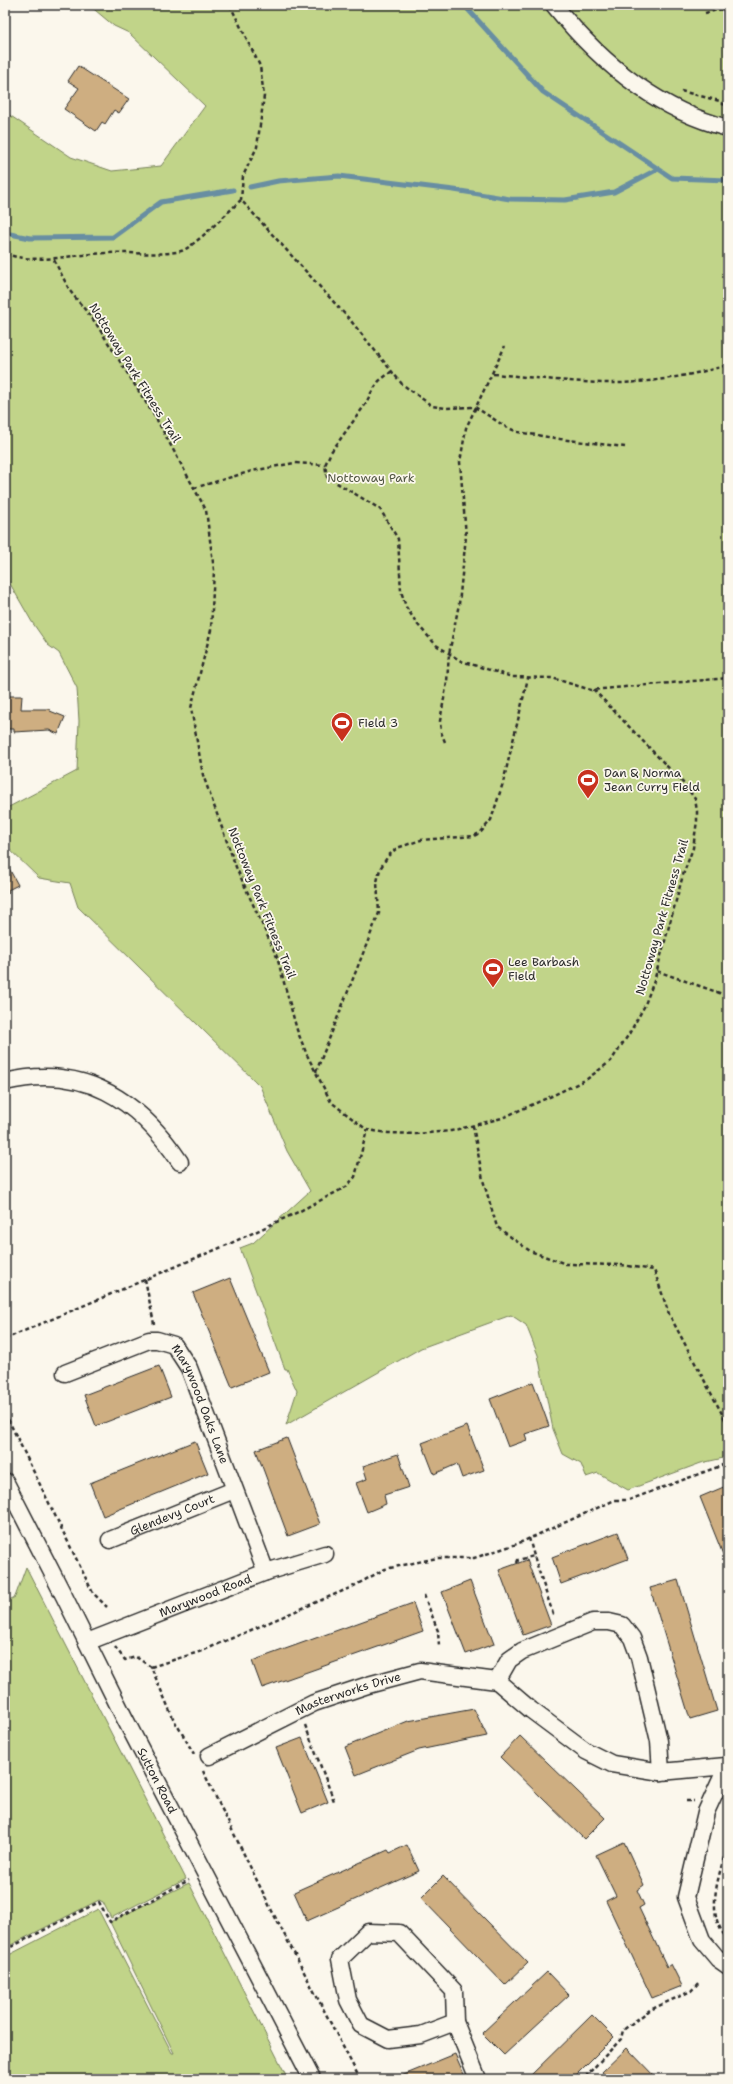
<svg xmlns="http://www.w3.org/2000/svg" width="733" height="2084" font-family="'Shantell Sans',sans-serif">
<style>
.green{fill:#c1d489;stroke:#76805a}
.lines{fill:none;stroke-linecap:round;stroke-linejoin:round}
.stream{stroke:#688ea2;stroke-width:5}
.building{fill:#ceae81;stroke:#2b2b2b}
.minor-casing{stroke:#2b2b2b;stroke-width:19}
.path{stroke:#2b2b2b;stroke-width:2.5;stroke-dasharray:4 3;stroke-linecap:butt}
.minor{stroke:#fbf7ec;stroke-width:16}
.labels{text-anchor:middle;stroke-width:3.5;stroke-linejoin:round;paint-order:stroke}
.street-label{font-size:12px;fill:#2b2b2b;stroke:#fbf7ec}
.park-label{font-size:12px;fill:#505542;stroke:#fbf7ec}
.poi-label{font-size:12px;fill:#2b2b2b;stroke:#fbf7ec;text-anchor:start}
</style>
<rect width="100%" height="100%" fill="#fbf7ec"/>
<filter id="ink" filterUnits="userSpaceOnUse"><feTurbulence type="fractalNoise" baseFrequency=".025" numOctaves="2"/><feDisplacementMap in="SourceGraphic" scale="8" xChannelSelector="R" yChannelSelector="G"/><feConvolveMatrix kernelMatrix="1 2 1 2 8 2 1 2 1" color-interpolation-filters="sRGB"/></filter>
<g filter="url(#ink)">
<path class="green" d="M 89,5 L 728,5 L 728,1457 L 701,1463 L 628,1490 L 598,1473 L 586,1477 L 581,1464 L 563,1454 L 553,1429 L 538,1355 L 526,1325 L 511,1315 L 421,1348 L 286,1425 L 297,1391 L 287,1369 L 285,1369 L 240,1248 L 253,1243 L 310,1191 L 287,1151 L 260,1086 L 78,907 L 70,883 L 39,878 L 5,845 L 5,809 L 77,771 L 79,721 L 77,688 L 59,653 L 48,645 L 32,622 L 5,575 L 5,112 L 71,157 L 112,171 L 161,166 L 205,106 L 129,33 L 114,26 Z
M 26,1567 L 186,1879 L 111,1918 L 103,1902 L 99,1900 L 5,1948 L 5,1602 L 15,1597 Z
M 189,1883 L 288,2079 L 5,2079 L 5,1957 L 98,1909 L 172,2053 L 174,2053 L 110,1922 Z"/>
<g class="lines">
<path class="stream" d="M 464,5 L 543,92 L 672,178 L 728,180
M 250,187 L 278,181 L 339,176 L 454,190 L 510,199 L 565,200 L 614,192 L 658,169
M 5,233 L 30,238 L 113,237 L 161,202 L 233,190"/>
</g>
<path class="building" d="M 78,66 L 129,99 L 119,113 L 114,110 L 105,124 L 102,122 L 96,131 L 64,109 L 79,88 L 68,81 Z
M 5,696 L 22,696 L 21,709 L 49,709 L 50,711 L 65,717 L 58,734 L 49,730 L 14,732 L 14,729 L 5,729 Z
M 5,861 L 18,885 L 8,890 L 9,892 L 5,895 Z
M 230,1278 L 269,1372 L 232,1387 L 193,1293 Z
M 159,1366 L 171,1397 L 96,1426 L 84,1395 Z
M 533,1382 L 549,1426 L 525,1434 L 527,1440 L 508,1447 L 490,1399 Z
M 467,1426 L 484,1470 L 462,1478 L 457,1464 L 434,1474 L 422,1443 Z
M 287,1438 L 320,1524 L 288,1536 L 256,1450 Z
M 195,1441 L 208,1473 L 103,1516 L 90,1483 Z
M 398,1454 L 409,1487 L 384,1495 L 386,1504 L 367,1512 L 356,1483 L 367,1479 L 363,1466 Z
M 726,1486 L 728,1490 L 728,1567 L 700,1497 Z
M 618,1532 L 628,1559 L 561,1584 L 552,1557 Z
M 527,1560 L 551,1625 L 523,1635 L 499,1570 Z
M 678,1580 L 717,1711 L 690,1719 L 650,1588 Z
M 470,1581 L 494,1644 L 466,1654 L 442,1592 Z
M 413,1603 L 423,1631 L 262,1688 L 252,1661 Z
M 474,1709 L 487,1736 L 419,1750 L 356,1775 L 345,1747 L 408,1721 Z
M 520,1736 L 605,1818 L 584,1839 L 500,1757 Z
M 302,1738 L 328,1802 L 302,1813 L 276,1748 Z
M 624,1842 L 644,1885 L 637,1890 L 644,1905 L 639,1908 L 667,1967 L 671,1964 L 682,1986 L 652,1998 L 606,1901 L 616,1896 L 596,1855 Z
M 407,1845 L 419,1871 L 307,1921 L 294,1892 L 388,1850 L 390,1853 Z
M 443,1876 L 528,1963 L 505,1985 L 421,1898 Z
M 547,1972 L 569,1995 L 504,2055 L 482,2033 Z
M 592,2015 L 614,2037 L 572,2079 L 527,2079 Z
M 627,2048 L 657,2079 L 608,2079 L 602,2072 Z
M 455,2054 L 466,2079 L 394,2079 Z"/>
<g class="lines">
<g class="minor-casing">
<g id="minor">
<path d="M 554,5 C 599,61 656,110 728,128"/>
<path d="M 5,1082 C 83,1063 138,1099 180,1162"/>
<path id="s1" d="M 65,1373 L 149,1340 L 157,1340 L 174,1345 L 189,1368 L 266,1572"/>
<path id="s2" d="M 5,1481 L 64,1596 L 124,1717 L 312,2079"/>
<path id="s3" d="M 110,1540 L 234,1490"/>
<path id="s4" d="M 87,1642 L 266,1572 L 325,1554"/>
<path d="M 497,1681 L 509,1660 L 522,1651 L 593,1622 L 609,1622 L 622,1625 L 632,1638 L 639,1657 L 659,1741 L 661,1772"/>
<path id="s5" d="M 209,1756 L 314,1703 L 368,1685 L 420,1671 L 497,1681 L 531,1710 L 586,1751 L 612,1764 L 661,1772 L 726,1766"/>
<path d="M 728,1764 L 706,1812 L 686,1897 L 702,1940 L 718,1959 L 728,1966"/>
<path d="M 368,1932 L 399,1933 L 454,1991 L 455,2022 L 421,2035 L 388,2039 L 361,2025 L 348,2000 L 340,1959 Z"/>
<path d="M 455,2022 L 478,2079"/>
</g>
</g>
<path class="path" d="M 230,5 L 260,66 L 264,96 L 257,147 L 243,176 L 241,200
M 705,13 L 728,7
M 681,91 L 720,101 L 728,109
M 5,254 C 42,265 71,254 108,253 C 128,252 162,256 181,251 C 193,248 230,210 241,200 L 351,321 L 402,384 L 432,406 L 446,408 L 475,407 L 506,427 L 518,432 L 560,439 L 625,447
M 54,260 L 70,291 L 95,322 L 157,420 L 206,510 L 214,570 L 211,630 L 191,708 L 203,775 L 236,867 L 277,957 L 297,1030 L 307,1055 L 331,1102 L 367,1130 L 388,1133 L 416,1134 L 451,1131 L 502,1118 L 554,1095 L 587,1079 L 611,1061 L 629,1034 L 644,1007 L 654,981 L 683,875 L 693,848 L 697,821 L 697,811 L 695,799 L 685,785 L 593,689
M 392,371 L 379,381 L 371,393 L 365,405 L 331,452 L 325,465 L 327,477 L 380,509 L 398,539 L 401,591 L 406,607 L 418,625 L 436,645 L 461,661 L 512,677 L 552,678 L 591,690 L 728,678
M 493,374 C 530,377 567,382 605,383 C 646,384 689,376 728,365
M 194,488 L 252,471 L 294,463 L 325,465
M 445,742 L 441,732 L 440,721 L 447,682 L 449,654 L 459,604 L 466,536 L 460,462 L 466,428 L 505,346
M 657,971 L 728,996
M 316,1072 L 379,913 L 377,882 L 380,869 L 388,856 L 397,848 L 421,840 L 474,836 L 481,832 L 491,820 L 503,783 L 528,678
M 473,1126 L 483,1180 L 497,1227 L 530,1251 L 566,1264 L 621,1265 L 654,1270 L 669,1314 L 728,1425
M 145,1279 L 154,1324
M 5,1339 L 229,1244 L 298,1212 L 346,1187 L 355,1177 L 367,1130
M 5,1413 L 93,1593 L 107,1607
M 723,1465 L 728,1471
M 529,1538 L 534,1556
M 517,1563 L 518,1560 L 534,1556 L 554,1617
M 424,1595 L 438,1631 L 439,1646
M 115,1647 L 125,1660 L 136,1657 L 151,1667 L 173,1718 L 194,1754
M 151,1667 L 202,1651 L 352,1587 L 385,1569 L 437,1558 L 474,1558 L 517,1544 L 615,1500 L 629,1500 L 723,1465 L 728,1461
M 305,1725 L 334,1801
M 203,1771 L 272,1911 L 360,2079
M 686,1801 L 694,1801
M 728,1844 C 720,1873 703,1914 728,1939
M 5,1950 L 99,1902 L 110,1922 L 189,1880
M 589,2077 L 587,2075 L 621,2039 L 623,2030 L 650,2010 L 691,1991 L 700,1981"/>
<use href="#minor" class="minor"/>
</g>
</g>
<defs>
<g id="stadium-pin" transform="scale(1.15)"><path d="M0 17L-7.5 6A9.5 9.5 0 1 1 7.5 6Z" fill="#c8321e" stroke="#fbf7ec"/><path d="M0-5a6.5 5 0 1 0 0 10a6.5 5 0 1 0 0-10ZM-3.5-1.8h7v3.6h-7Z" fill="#fff"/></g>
</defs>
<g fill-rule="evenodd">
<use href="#stadium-pin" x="342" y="723"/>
<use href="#stadium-pin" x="588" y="780"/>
<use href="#stadium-pin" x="493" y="969"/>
</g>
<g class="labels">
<g class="street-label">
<text transform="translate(135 373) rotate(58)" y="4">Nottoway Park Fitness Trail</text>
<text transform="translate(262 903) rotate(68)" y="4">Nottoway Park Fitness Trail</text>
<text transform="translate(662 917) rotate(-74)" y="4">Nottoway Park Fitness Trail</text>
<text dy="4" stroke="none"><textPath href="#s1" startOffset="181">Marywood Oaks Lane</textPath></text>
<text dy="4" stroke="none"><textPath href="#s3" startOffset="67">Glendevy Court</textPath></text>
<text dy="4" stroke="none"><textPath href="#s4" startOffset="127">Marywood Road</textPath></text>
<text dy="4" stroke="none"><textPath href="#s5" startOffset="153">Masterworks Drive</textPath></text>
<text dy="4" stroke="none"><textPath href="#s2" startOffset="336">Sutton Road</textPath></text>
</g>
<g class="park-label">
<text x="371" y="482">Nottoway Park</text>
</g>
<g class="poi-label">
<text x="358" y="727">Field 3</text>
<text x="604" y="777">Dan &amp; Norma<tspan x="604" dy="14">Jean Curry Field</tspan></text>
<text x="508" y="966">Lee Barbash<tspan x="508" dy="14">Field</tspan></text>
</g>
</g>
<rect width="733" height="2084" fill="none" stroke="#fbf7ec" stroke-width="20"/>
<rect x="10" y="10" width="713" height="2064" fill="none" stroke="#2b2b2b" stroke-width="1.5" filter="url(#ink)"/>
</svg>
